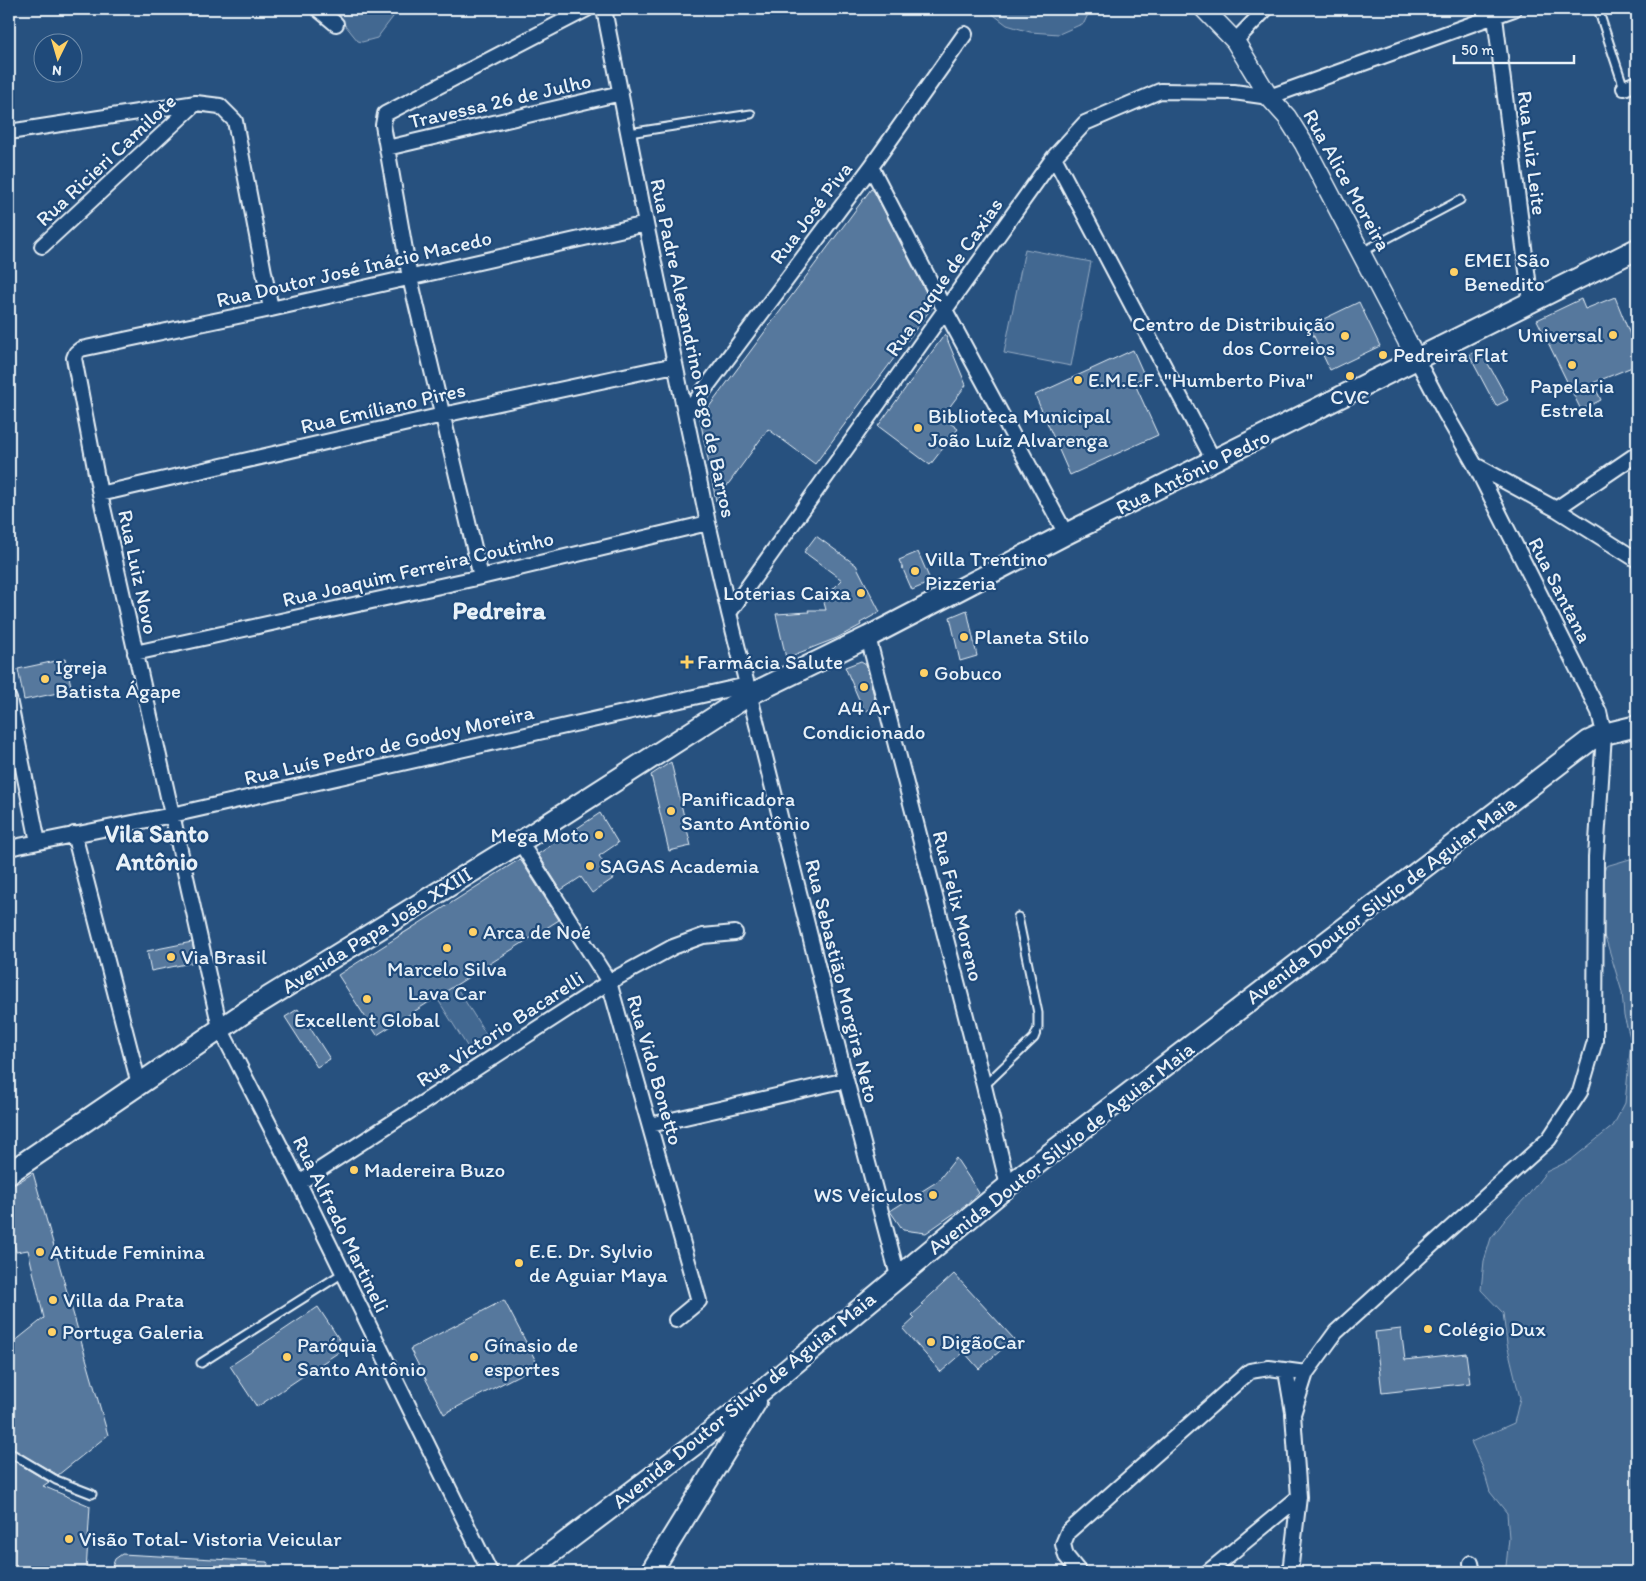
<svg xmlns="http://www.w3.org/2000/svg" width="1646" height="1581" font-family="Itim,sans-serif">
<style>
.green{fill:#436891;stroke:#96acc4}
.building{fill:#57789d;stroke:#e8f1f8}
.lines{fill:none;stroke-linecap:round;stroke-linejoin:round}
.service-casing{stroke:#e8f1f8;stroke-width:11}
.minor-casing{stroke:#e8f1f8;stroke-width:18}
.tertiary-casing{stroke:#e8f1f8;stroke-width:21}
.secondary-casing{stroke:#e8f1f8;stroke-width:24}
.service{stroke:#1f4a7a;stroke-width:7}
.minor{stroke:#1f4a7a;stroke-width:14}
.tertiary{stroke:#1f4a7a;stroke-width:18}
.secondary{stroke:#1f4a7a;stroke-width:20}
.poi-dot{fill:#ffd166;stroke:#1f4a7a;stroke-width:2}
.labels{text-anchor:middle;stroke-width:4.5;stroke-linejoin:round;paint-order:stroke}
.street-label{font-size:21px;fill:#e8f1f8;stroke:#1f4a7a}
.poi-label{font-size:21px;fill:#e8f1f8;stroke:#1f4a7a;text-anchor:start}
.quarter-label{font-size:24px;font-weight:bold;fill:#e8f1f8;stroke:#1f4a7a}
.district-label{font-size:26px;font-weight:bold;fill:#e8f1f8;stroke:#1f4a7a}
</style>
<rect width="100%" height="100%" fill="#27517f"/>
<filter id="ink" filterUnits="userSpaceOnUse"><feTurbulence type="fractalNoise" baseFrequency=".02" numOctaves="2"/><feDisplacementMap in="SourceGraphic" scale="10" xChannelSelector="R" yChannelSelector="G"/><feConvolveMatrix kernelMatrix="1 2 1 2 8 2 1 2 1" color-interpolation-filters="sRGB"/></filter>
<g filter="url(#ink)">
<path class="green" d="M 323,9 L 399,9 L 377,38 L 362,42 L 358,41 L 341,20 Z
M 986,9 L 1089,9 L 1090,10 L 1084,23 L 1059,34 L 1030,32 L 1007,25 Z
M 1025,249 L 1091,262 L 1071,366 L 1004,353 Z
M 1630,859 L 1637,859 L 1637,1572 L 1502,1572 L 1506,1566 L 1509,1538 L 1507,1513 L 1490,1492 L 1483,1468 L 1471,1442 L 1514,1423 L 1520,1398 L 1507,1344 L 1503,1313 L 1481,1290 L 1484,1261 L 1491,1238 L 1508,1216 L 1529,1194 L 1546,1172 L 1571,1160 L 1613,1126 L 1625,1103 L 1631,1041 L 1624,1016 L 1622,992 L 1607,943 L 1596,918 L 1598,889 L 1606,866 Z
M 417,925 L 491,1042 L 472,1054 L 398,936 Z"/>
<path class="building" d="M 871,189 L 874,191 L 933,306 L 815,464 L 768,429 L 716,501 L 700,419 Z
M 1615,297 L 1637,352 L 1637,365 L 1593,383 L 1601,400 L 1581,410 L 1537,320 L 1581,299 L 1585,309 Z
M 1359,302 L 1380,346 L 1330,370 L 1309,326 Z
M 945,334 L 966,385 L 942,417 L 958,429 L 930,465 L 878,426 Z
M 1480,349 L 1508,400 L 1496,406 L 1469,355 Z
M 1133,350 L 1145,377 L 1134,382 L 1158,435 L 1070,475 L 1035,395 Z
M 816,536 L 856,565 L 880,612 L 860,623 L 861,625 L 837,638 L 786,658 L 776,614 L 809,612 L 808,610 L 826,610 L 823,599 L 842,580 L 804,552 Z
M 918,552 L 931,582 L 912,590 L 899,560 Z
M 967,610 L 977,656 L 960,661 L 950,617 Z
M 65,659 L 72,690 L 24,700 L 18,669 Z
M 861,661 L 866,664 L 877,708 L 864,711 L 845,667 Z
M 671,762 L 691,846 L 669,851 L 651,775 Z
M 600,813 L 618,843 L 599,856 L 614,878 L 592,893 L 581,877 L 561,890 L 538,854 Z
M 520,859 L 559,920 L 377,1035 L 338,975 Z
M 192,942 L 196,962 L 151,971 L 147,951 Z
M 298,1009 L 330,1059 L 317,1067 L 285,1017 Z
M 956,1158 L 979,1193 L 959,1210 L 926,1233 L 903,1230 L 890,1211 L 938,1181 Z
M 33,1173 L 108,1435 L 58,1475 L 9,1447 L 9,1346 L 44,1318 L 28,1250 L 16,1252 L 9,1223 L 9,1188 Z
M 954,1274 L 1014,1339 L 979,1369 L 964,1352 L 941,1372 L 903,1329 L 915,1318 L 912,1315 L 923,1305 L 921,1304 Z
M 504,1300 L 538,1365 L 444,1414 L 410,1349 Z
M 318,1307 L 345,1348 L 257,1407 L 230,1366 Z
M 1401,1329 L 1405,1360 L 1466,1353 L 1470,1383 L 1382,1393 L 1375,1332 Z
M 9,1458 L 49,1482 L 43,1486 L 90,1506 L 86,1572 L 9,1572 Z
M 122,1554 L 268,1562 L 267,1572 L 110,1572 L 115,1559 Z"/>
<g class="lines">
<g class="service-casing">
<path id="service" d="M 1598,9 L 1624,88
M 629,133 L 751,114
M 1362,252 L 1460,200
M 984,1086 L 1034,1038 L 1038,1028 L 1038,1013 L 1018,917
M 201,1363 L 343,1273
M 9,1452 L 56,1480 L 92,1494"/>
</g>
<g class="minor-casing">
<path id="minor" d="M 318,9 L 336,24
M 604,9 L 646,224 L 708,523 L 729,613 L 846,1080 L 898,1276
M 1494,9 L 1531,303
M 1235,41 L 1266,9
M 1624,88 L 1637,83
M 9,132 L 196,103 L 220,106 L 235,121 L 271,309
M 387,148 L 621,93
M 1054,157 L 1214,461
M 871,167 L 945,310 L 1066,534
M 42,246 L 196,103
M 1417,360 L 1445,413 L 1475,465 L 1556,509 L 1637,560
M 686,414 L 871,167 L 965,34
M 100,494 L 443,415 L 675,365
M 1556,509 L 1637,454
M 481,577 L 410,278 L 383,125 L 385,114 L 587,9
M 729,613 L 1054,157 L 1085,123 L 1160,91 L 1234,92 L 1269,97 L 1514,9
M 868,637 L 984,1086 L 1008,1186
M 135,653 L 481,577 L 708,523
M 9,699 L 38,842
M 74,834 L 139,1084
M 520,842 L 609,982 L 699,1301 L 676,1320
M 9,848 L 172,815 L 747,685
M 650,1125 L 846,1080
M 299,1183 L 609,982 L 673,947 L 703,936 L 735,933
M 1286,1371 L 1293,1412
M 1471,1563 L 1473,1572
M 490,1572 L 299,1183 L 220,1028 L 100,494 L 74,358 L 76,353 L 81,349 L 271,309 L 646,224
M 1079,1572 L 1066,1556 L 1063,1544 L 1068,1532 L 1250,1371 L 1269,1368 L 1306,1373
M 1208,1572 L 1299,1497
M 1290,1572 L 1299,1497 L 1293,1414 L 1306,1373 L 1336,1332 L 1549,1139 L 1580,1092 L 1595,1041 L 1596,857 L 1604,734 L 1599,712 L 1475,465"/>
</g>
<g class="tertiary-casing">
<path id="tertiary" d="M 1204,9 L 1235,41 L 1269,97 L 1287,117 L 1304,144 L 1417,360"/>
</g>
<g class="secondary-casing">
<path id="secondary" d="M 9,1173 L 251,1008 L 520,842 L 749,695 L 868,637 L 1066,534 L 1637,249
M 526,1572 L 694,1445 L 764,1389 L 1008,1186 L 1589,741 L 1604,734 L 1637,726
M 651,1572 L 756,1402"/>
</g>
<use href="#service" class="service"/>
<use href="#minor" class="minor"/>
<use href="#tertiary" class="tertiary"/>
<use href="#secondary" class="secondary"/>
</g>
</g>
<g class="poi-dot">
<circle cx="1454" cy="272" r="5"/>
<circle cx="1613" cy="335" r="5"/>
<circle cx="1345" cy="336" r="5"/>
<circle cx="1383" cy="355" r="5"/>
<circle cx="1572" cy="365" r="5"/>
<circle cx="1350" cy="376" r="5"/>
<circle cx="1078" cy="380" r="5"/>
<circle cx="918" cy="428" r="5"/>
<circle cx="915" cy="571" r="5"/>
<circle cx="861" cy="593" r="5"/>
<circle cx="964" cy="637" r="5"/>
<path d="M684.5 654.5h5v5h5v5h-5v5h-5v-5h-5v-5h5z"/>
<circle cx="924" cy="673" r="5"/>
<circle cx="45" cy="679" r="5"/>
<circle cx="864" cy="687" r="5"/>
<circle cx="671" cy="811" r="5"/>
<circle cx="599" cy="835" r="5"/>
<circle cx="590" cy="866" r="5"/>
<circle cx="473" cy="932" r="5"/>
<circle cx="447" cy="948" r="5"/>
<circle cx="171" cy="957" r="5"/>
<circle cx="367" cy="999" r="5"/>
<circle cx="354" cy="1170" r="5"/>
<circle cx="933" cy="1195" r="5"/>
<circle cx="40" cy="1252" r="5"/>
<circle cx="519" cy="1263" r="5"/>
<circle cx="53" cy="1300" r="5"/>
<circle cx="1428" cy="1329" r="5"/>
<circle cx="52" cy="1332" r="5"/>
<circle cx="931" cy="1342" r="5"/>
<circle cx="287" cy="1357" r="5"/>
<circle cx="474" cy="1357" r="5"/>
<circle cx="69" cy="1539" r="5"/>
</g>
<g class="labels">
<g class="street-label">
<text transform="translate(500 101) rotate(-13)" y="7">Travessa 26 de Julho</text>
<text transform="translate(1532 153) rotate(83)" y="7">Rua Luiz Leite</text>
<text transform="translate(106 160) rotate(-43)" y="7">Rua Ricieri Camilote</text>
<text transform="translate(1347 180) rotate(61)" y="7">Rua Alice Moreira</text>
<text transform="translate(811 213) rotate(-53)" y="7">Rua José Piva</text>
<text transform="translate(354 269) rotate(-13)" y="7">Rua Doutor José Inácio Macedo</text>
<text transform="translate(944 277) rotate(-55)" y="7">Rua Duque de Caxias</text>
<text transform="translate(693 348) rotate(78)" y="7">Rua Padre Alexandrino Rego de Barros</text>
<text transform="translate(383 408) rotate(-13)" y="7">Rua Emíliano Pires</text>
<text transform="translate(1193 472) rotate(-26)" y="7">Rua Antônio Pedro</text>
<text transform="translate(418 569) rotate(-13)" y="7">Rua Joaquim Ferreira Coutinho</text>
<text transform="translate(138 572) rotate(78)" y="7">Rua Luiz Novo</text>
<text transform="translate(1560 590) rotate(63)" y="7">Rua Santana</text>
<text transform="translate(389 745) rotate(-13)" y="7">Rua Luís Pedro de Godoy Moreira</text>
<text transform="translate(1381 900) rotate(-37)" y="7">Avenida Doutor Silvio de Aguiar Maia</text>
<text transform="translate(958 906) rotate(76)" y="7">Rua Felix Moreno</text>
<text transform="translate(377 930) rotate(-32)" y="7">Avenida Papa João XXIII</text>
<text transform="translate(842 981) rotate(76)" y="7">Rua Sebastião Morgira Neto</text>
<text transform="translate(500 1029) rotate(-33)" y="7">Rua Victorio Bacarelli</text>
<text transform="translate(655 1070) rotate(74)" y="7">Rua Vido Bonetto</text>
<text transform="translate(1061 1148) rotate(-38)" y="7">Avenida Doutor Silvio de Aguiar Maia</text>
<text transform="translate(341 1224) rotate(64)" y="7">Rua Alfredo Martineli</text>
<text transform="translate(744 1400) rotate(-39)" y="7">Avenida Doutor Silvio de Aguiar Maia</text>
</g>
<g class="poi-label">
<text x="1464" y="267">EMEI São<tspan x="1464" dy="24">Benedito</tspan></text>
<text x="1335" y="331" text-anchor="end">Centro de Distribuição<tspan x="1335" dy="24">dos Correios</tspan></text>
<text x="1603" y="342" text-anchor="end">Universal</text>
<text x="1393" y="362">Pedreira Flat</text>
<text x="1088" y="387">E.M.E.F. "Humberto Piva"</text>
<text x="1572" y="393" text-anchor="middle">Papelaria<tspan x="1572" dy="24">Estrela</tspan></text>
<text x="1350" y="404" text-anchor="middle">CVC</text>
<text x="928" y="423">Biblioteca Municipal<tspan x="928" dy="24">João Luíz Alvarenga</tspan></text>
<text x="925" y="566">Villa Trentino<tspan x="925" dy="24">Pizzeria</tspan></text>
<text x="851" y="600" text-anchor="end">Loterias Caixa</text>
<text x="974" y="644">Planeta Stilo</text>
<text x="697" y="669">Farmácia Salute</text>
<text x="55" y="674">Igreja<tspan x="55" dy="24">Batista Ágape</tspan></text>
<text x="934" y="680">Gobuco</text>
<text x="864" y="715" text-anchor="middle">A4 Ar<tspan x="864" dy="24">Condicionado</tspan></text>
<text x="681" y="806">Panificadora<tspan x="681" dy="24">Santo Antônio</tspan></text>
<text x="589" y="842" text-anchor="end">Mega Moto</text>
<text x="600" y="873">SAGAS Academia</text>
<text x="483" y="939">Arca de Noé</text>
<text x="181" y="964">Via Brasil</text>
<text x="447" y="976" text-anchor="middle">Marcelo Silva<tspan x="447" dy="24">Lava Car</tspan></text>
<text x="367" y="1027" text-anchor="middle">Excellent Global</text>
<text x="364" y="1177">Madereira Buzo</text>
<text x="923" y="1202" text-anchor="end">WS Veículos</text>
<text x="529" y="1258">E.E. Dr. Sylvio<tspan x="529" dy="24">de Aguiar Maya</tspan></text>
<text x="50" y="1259">Atitude Feminina</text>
<text x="63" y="1307">Villa da Prata</text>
<text x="1438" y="1336">Colégio Dux</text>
<text x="62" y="1339">Portuga Galeria</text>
<text x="941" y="1349">DigãoCar</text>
<text x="297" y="1352">Paróquia<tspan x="297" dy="24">Santo Antônio</tspan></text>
<text x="484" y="1352">Gínasio de<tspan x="484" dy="24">esportes</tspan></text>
<text x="79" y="1546">Visão Total- Vistoria Veicular</text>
</g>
<g class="quarter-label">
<text x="157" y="842">Vila Santo<tspan x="157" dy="28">Antônio</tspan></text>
</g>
<g class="district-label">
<text x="499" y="619">Pedreira</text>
</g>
</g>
<rect width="1646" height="1581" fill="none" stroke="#1f4a7a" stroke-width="30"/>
<rect x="15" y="15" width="1616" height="1551" fill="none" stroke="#e8f1f8" stroke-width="2" filter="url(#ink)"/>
<g transform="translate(58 58) rotate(185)"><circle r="24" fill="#1f4a7a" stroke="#6f8dac"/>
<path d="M0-4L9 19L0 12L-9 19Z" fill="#ffd166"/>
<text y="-8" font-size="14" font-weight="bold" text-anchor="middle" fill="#e8f1f8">N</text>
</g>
<path d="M1454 55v8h120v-8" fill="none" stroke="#e8f1f8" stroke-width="2.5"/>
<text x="1461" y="55" font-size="15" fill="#e8f1f8" stroke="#1f4a7a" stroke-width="4" paint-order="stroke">50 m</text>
</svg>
